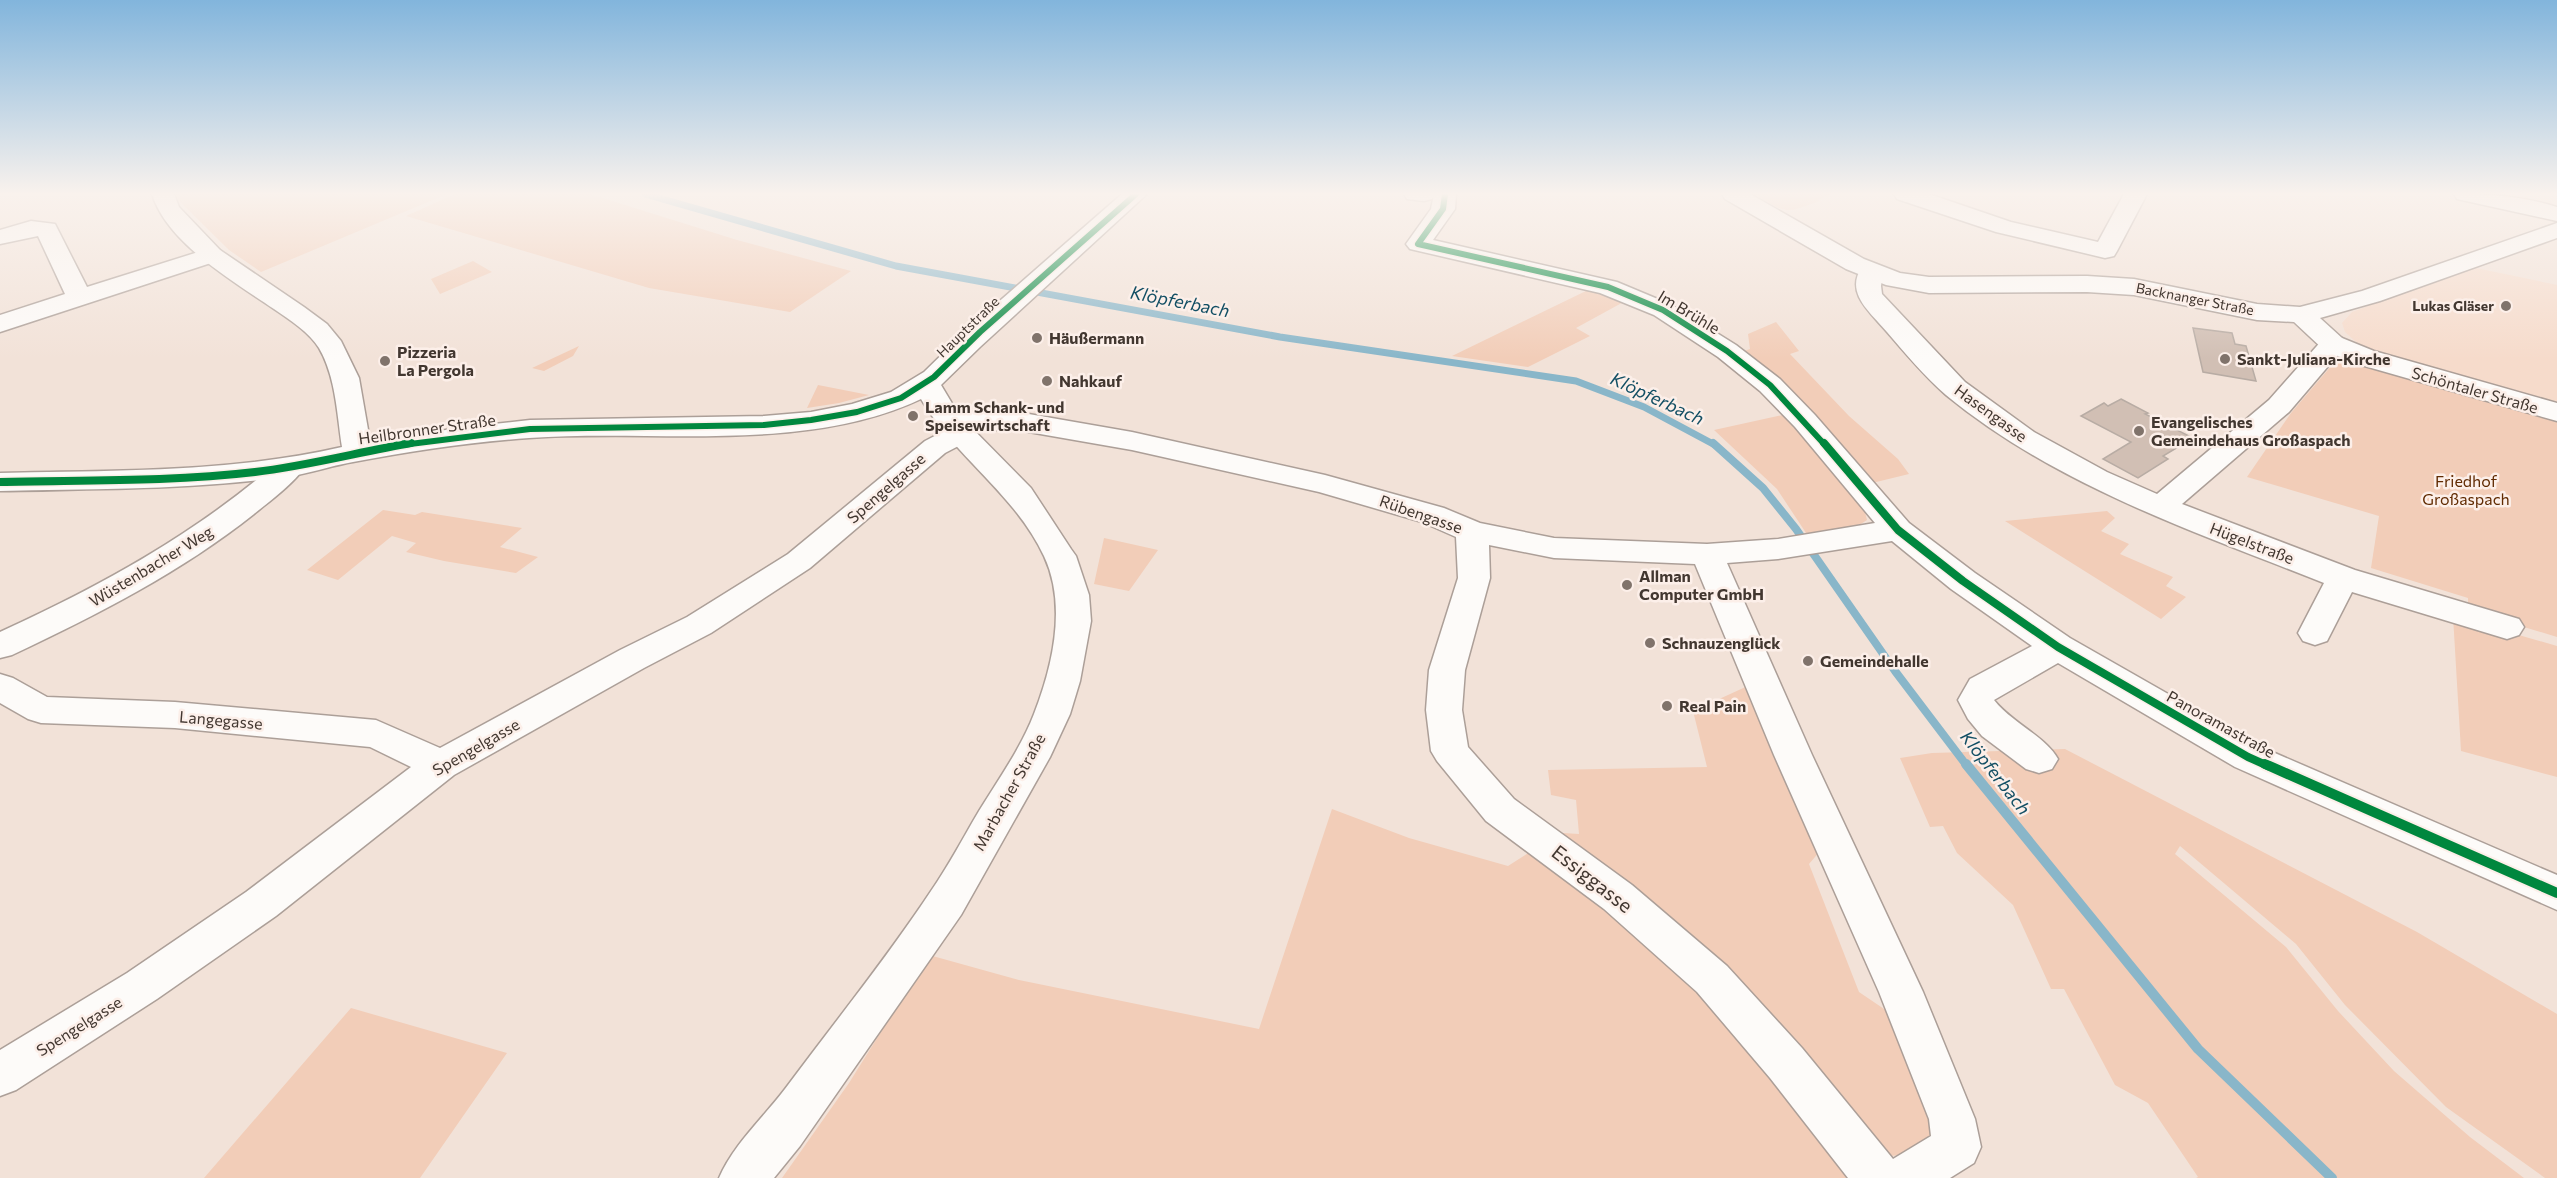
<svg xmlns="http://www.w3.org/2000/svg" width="2557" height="1178" font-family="Commissioner,sans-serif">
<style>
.built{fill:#f6dbcb}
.green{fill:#f2cdb8}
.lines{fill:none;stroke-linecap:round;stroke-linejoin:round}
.stream-far2{stroke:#89b6c9;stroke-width:7}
.stream-far1{stroke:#89b6c9;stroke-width:8}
.stream{stroke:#89b6c9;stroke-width:10}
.building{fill:#d1bfb4;stroke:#b8aca4;stroke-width:1.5}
.minor-casing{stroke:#ac9f98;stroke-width:3}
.tertiary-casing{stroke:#ac9f98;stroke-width:3}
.minor{fill:#fdfbf9;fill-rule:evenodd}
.tertiary{fill:#fdfbf9;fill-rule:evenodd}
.cycleway-far2-casing{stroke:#fcefe9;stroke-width:9}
.cycleway-far1-casing{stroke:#fcefe9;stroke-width:11}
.cycleway-casing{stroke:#fcefe9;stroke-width:14}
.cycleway-far2{stroke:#00873e;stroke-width:6}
.cycleway-far1{stroke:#00873e;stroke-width:8}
.cycleway{stroke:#00873e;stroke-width:10}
.poi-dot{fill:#80736b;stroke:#fcefe9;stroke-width:2}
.labels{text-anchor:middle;stroke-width:5;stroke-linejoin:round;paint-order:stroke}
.far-street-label{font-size:14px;fill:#423730;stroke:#fcefe9}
.far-poi-label{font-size:14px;font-weight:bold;fill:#423730;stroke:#fcefe9;text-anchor:end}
.street-label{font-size:16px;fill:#423730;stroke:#fcefe9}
.poi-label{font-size:16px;font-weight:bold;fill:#423730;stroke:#fcefe9;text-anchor:start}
.park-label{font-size:16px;fill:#612b02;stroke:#fcefe9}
.water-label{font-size:18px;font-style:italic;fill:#134f64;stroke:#fcefe9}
.near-street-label{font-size:20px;fill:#423730;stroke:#fcefe9}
</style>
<rect width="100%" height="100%" fill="#f2e2d8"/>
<path class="built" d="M 2471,267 L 2557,285 L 2557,407 L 2378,356 L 2356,342 L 2345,332 L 2342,323 L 2352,312 Z"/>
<path class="green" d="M 172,194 L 447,194 L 261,272 L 229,250 Z
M 455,194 L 590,194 L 737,240 L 851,271 L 790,312 L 649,288 L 406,216 Z
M 1754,194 L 1831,194 L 1818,200 L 1820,201 C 1783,214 1788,214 1754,194 Z
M 473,261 L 492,272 L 440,294 L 431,279 Z
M 1590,289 L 1629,299 L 1576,328 L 1590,336 L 1528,367 L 1452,356 Z
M 1776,322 L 1799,351 L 1790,354 L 1849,416 L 1898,459 L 1909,474 L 1864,485 L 1738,353 L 1750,349 L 1748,334 Z
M 579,346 L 573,356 L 544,371 L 532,368 Z
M 2338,358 L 2557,421 L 2557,637 L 2468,610 L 2468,598 L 2371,568 L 2379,516 L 2247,477 L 2291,413 Z
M 818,385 L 869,395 L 839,403 L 807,408 Z
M 1792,413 L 1865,512 L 1867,520 L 1856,527 L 1808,536 L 1777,489 L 1714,430 Z
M 383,510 L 415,515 L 422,512 L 522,528 L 500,547 L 538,557 L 516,573 L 444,561 L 406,552 L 416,543 L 392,536 L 338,580 L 307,570 Z
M 2107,511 L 2115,518 L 2101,531 L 2129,544 L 2120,554 L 2173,577 L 2166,586 L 2186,597 L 2161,619 L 2005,521 Z
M 1104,538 L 1158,550 L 1129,591 L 1094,584 Z
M 2453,616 L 2557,646 L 2557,777 L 2461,751 Z
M 1752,684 L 1821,850 L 1809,864 L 1859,992 L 1890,1013 L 1932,1114 L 1933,1134 L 1929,1145 L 1905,1155 L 1887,1156 L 1547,832 L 1579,834 L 1576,800 L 1551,795 L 1548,770 L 1707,767 L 1693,711 Z
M 2065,749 L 2417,932 L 2557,1014 L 2557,1178 L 2545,1178 L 2446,1107 L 2345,1005 L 2296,944 L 2180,846 L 2175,854 L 2286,947 L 2338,1011 L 2394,1071 L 2470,1137 L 2524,1178 L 2196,1178 L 2198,1177 L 2148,1103 L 2115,1085 L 2064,989 L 2051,989 L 2013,905 L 1957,853 L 1943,826 L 1930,827 L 1900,758 L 1932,753 Z
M 1332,809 L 1409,838 L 1508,866 L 1538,847 L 1690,977 L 1861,1178 L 782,1178 L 849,1083 L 929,955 L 1019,980 L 1259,1029 Z
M 351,1008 L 507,1053 L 420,1178 L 204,1178 Z"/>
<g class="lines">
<path class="stream-far2" d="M 645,194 L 896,266 L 1280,337 L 1576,381 L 1644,407 L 1715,445"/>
<path class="stream-far1" d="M 1713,443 L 1763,488 L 1796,529 L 1895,671 L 1967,766"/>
<path class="stream" d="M 1966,764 L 2198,1049 L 2332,1178"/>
</g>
<path class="building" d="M 2193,328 L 2232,333 L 2235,344 L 2246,346 L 2256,381 L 2203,372 Z
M 2121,399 L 2148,413 L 2145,414 L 2193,438 L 2163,456 L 2168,459 L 2138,478 L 2103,459 L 2131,442 L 2081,416 L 2104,403 L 2108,406 Z"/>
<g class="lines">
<g class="minor-casing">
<path id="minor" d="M 1434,194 L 1456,194 L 1455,209 L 1433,240 L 1617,282 L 1672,305 L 1736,345 L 1780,379 L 1815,415 L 1909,523 L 1975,573 L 2070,638 L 2261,747 L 2557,875 L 2557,910 L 2235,767 L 2058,663 L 1994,700 C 2012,723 2045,736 2058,759 L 2052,769 L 2039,773 L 2026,769 L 1982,736 L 1968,719 L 1958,700 L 1970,679 L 2032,646 L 1951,589 L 1892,541 L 1778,559 L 1727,563 L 1812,755 L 1923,992 L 1975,1119 L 1981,1147 L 1974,1163 L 1950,1178 L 1848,1178 L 1770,1078 L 1697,992 L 1604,909 L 1486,821 L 1437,761 L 1431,751 L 1426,710 L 1429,670 L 1458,578 L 1456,537 L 1422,522 L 1319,492 L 1132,450 L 1023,431 L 971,429 L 974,434 L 970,440 L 945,453 L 810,568 L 711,633 L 644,668 L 454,775 L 276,916 L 157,999 L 16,1090 L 0,1096 L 0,1050 L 127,973 L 246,892 L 411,767 L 370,747 L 175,728 L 41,723 L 28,719 L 0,703 L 0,674 L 13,678 L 47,697 L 175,702 L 376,720 L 440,748 L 620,650 L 687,617 L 788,554 L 925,441 L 948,429 L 938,426 L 934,420 L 938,414 L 948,411 L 1023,413 L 1132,432 L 1325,475 L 1444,508 L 1480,523 L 1554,538 L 1707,544 L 1778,539 L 1875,523 L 1795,427 L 1760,391 L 1718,357 L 1654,315 L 1600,293 L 1410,249 L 1406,244 L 1431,209 ZM 1489,545 L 1554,558 L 1695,564 L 1774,755 L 1879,992 L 1929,1119 L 1931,1136 L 1893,1159 L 1802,1048 L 1727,966 L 1632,885 L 1514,799 L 1468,747 L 1462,710 L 1465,670 L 1490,578 Z
M 1894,194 L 1929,194 L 2011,222 L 2098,242 L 2124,194 L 2147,194 L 2117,251 L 2114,256 L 2105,258 L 1996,232 L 1897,199 Z
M 2454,194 C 2490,194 2522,196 2557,207 L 2557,221 L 2457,199 Z
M 31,221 L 55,224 L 87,287 L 211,248 L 220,250 L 223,255 L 220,260 L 0,332 L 0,315 L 65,294 L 38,236 L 0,244 L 0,230 Z
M 1871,265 L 1880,267 L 1883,272 L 1881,286 L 1882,294 L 1965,382 L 2034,432 L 2107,472 L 2157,494 L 2269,400 L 2324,338 L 2333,336 L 2342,338 L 2346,344 L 2342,350 L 2289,412 L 2182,504 L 2355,570 L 2519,619 L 2524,627 L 2519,635 L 2507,639 L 2352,592 L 2327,641 L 2315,645 L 2303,641 L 2298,633 L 2324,583 C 2193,531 2057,486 1946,395 C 1925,377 1905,353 1887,332 C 1871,313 1844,293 1862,267 Z
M 290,458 L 301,461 L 305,467 C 292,485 271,500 254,514 C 181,572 97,615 12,655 L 0,658 L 0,632 C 101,586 195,534 279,461 Z"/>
</g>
<g class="tertiary-casing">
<path id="tertiary" d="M 152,194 L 174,194 L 179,207 L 220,250 L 304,307 L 327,324 L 341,341 L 359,378 L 370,441 L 466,427 L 530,420 L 764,416 L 811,412 L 852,404 L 891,392 L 924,372 L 971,326 L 1122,194 L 1147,194 L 980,347 L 941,385 L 959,415 L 1031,488 L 1071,549 L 1076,556 L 1089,595 L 1091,621 L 1080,681 L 1070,714 L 1050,757 L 961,915 L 800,1146 L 774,1178 L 719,1178 C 733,1145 763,1118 785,1089 C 834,1023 886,959 931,891 C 949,865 963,838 979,811 C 998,780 1021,748 1034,714 C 1053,665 1067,605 1044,556 C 1015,494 955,457 921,399 C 805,454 654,429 529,438 C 470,442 411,451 353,462 C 330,466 308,474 285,477 C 190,490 95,489 0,491 L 0,473 C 115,470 229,473 342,447 C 337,415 336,377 319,348 C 309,332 290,320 274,309 C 233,281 167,243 152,194 Z
M 1404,194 L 1435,194 L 1432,199 L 1424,201 L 1407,199 Z
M 1722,194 L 1750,194 L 1864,259 L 1900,273 L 1929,277 L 2087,276 L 2134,279 L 2257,304 L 2300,307 L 2362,291 L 2557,223 L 2557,238 L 2380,301 L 2320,318 L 2342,338 L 2374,351 L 2557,403 L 2557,421 L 2354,363 L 2324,350 L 2294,322 L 2257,320 L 2134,295 L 2087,292 L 1929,293 L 1886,285 L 1846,269 L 1725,199 Z"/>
</g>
<use href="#minor" class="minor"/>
<use href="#tertiary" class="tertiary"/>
<g class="cycleway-far2-casing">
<path id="cycleway-far2" d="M 1445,194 L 1443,209 L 1418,244 L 1608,287 L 1663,310 L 1727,351 L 1770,385 L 1825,445
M 402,445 L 530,429 L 764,425 L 811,420 L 857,412 L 901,398 L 934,377 L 980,332 L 1136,194"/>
</g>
<g class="cycleway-far1-casing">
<path id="cycleway-far1" d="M 1824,443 L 1898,530 L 1963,581 L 2058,647 L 2248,757 L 2268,766
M 0,482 C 85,480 170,482 255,472 C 307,466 359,452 411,443"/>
</g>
<g class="cycleway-casing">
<path id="cycleway" d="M 2265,764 L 2557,893"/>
</g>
<use href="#cycleway-far2" class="cycleway-far2"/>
<use href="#cycleway-far1" class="cycleway-far1"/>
<use href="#cycleway" class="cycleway"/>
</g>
<linearGradient id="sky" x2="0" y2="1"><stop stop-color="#82b5dc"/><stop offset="0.54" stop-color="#f9f2ed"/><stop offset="1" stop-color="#f9f2ed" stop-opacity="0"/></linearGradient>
<rect width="2557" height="359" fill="url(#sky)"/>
<g class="poi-dot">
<circle cx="2506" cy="306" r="6"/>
<circle cx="1037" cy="338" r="6"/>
<circle cx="2225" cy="359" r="6"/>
<circle cx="385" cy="361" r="6"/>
<circle cx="1047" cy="381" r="6"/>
<circle cx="913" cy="416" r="6"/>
<circle cx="2139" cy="431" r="6"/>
<circle cx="1627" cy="585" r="6"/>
<circle cx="1650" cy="643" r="6"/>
<circle cx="1808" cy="661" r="6"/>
<circle cx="1667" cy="706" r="6"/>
</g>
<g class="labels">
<g class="far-street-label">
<text transform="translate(2195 299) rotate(11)" y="5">Backnanger Straße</text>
<text transform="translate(968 327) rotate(-44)" y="5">Hauptstraße</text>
</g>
<g class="far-poi-label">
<text x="2494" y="311">Lukas Gläser</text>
</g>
<g class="street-label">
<text transform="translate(1689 312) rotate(31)" y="6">Im Brühle</text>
<text transform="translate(2475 390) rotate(16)" y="6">Schöntaler Straße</text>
<text transform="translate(1991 413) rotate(36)" y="6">Hasengasse</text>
<text transform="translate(427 429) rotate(-8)" y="6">Heilbronner Straße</text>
<text transform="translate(886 488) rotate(-41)" y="6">Spengelgasse</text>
<text transform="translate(1421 514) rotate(19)" y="6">Rübengasse</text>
<text transform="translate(2252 543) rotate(21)" y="6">Hügelstraße</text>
<text transform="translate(151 566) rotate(-31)" y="6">Wüstenbacher Weg</text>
<text transform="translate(221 720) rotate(5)" y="6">Langegasse</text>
<text transform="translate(2221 724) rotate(29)" y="6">Panoramastraße</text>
<text transform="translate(476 747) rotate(-30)" y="6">Spengelgasse</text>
<text transform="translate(1009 792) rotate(-61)" y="6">Marbacher Straße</text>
<text transform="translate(79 1026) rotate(-32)" y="6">Spengelgasse</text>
</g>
<g class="poi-label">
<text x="1049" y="344">Häußermann</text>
<text x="397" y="358">Pizzeria<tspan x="397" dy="18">La Pergola</tspan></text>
<text x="2237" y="365">Sankt-Juliana-Kirche</text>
<text x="1059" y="387">Nahkauf</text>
<text x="925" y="413">Lamm Schank- und<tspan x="925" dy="18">Speisewirtschaft</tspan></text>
<text x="2151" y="428">Evangelisches<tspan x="2151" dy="18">Gemeindehaus Großaspach</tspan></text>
<text x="1639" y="582">Allman<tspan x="1639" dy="18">Computer GmbH</tspan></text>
<text x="1662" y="649">Schnauzenglück</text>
<text x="1820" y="667">Gemeindehalle</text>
<text x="1679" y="712">Real Pain</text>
</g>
<g class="park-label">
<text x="2466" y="487">Friedhof<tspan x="2466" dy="18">Großaspach</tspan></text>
</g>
<g class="water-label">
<text transform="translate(1180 302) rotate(11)" y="6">Klöpferbach</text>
<text transform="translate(1657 399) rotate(25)" y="6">Klöpferbach</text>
<text transform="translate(1995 773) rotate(52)" y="6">Klöpferbach</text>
</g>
<g class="near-street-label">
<text transform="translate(1592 879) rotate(38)" y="7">Essiggasse</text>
</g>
</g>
</svg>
